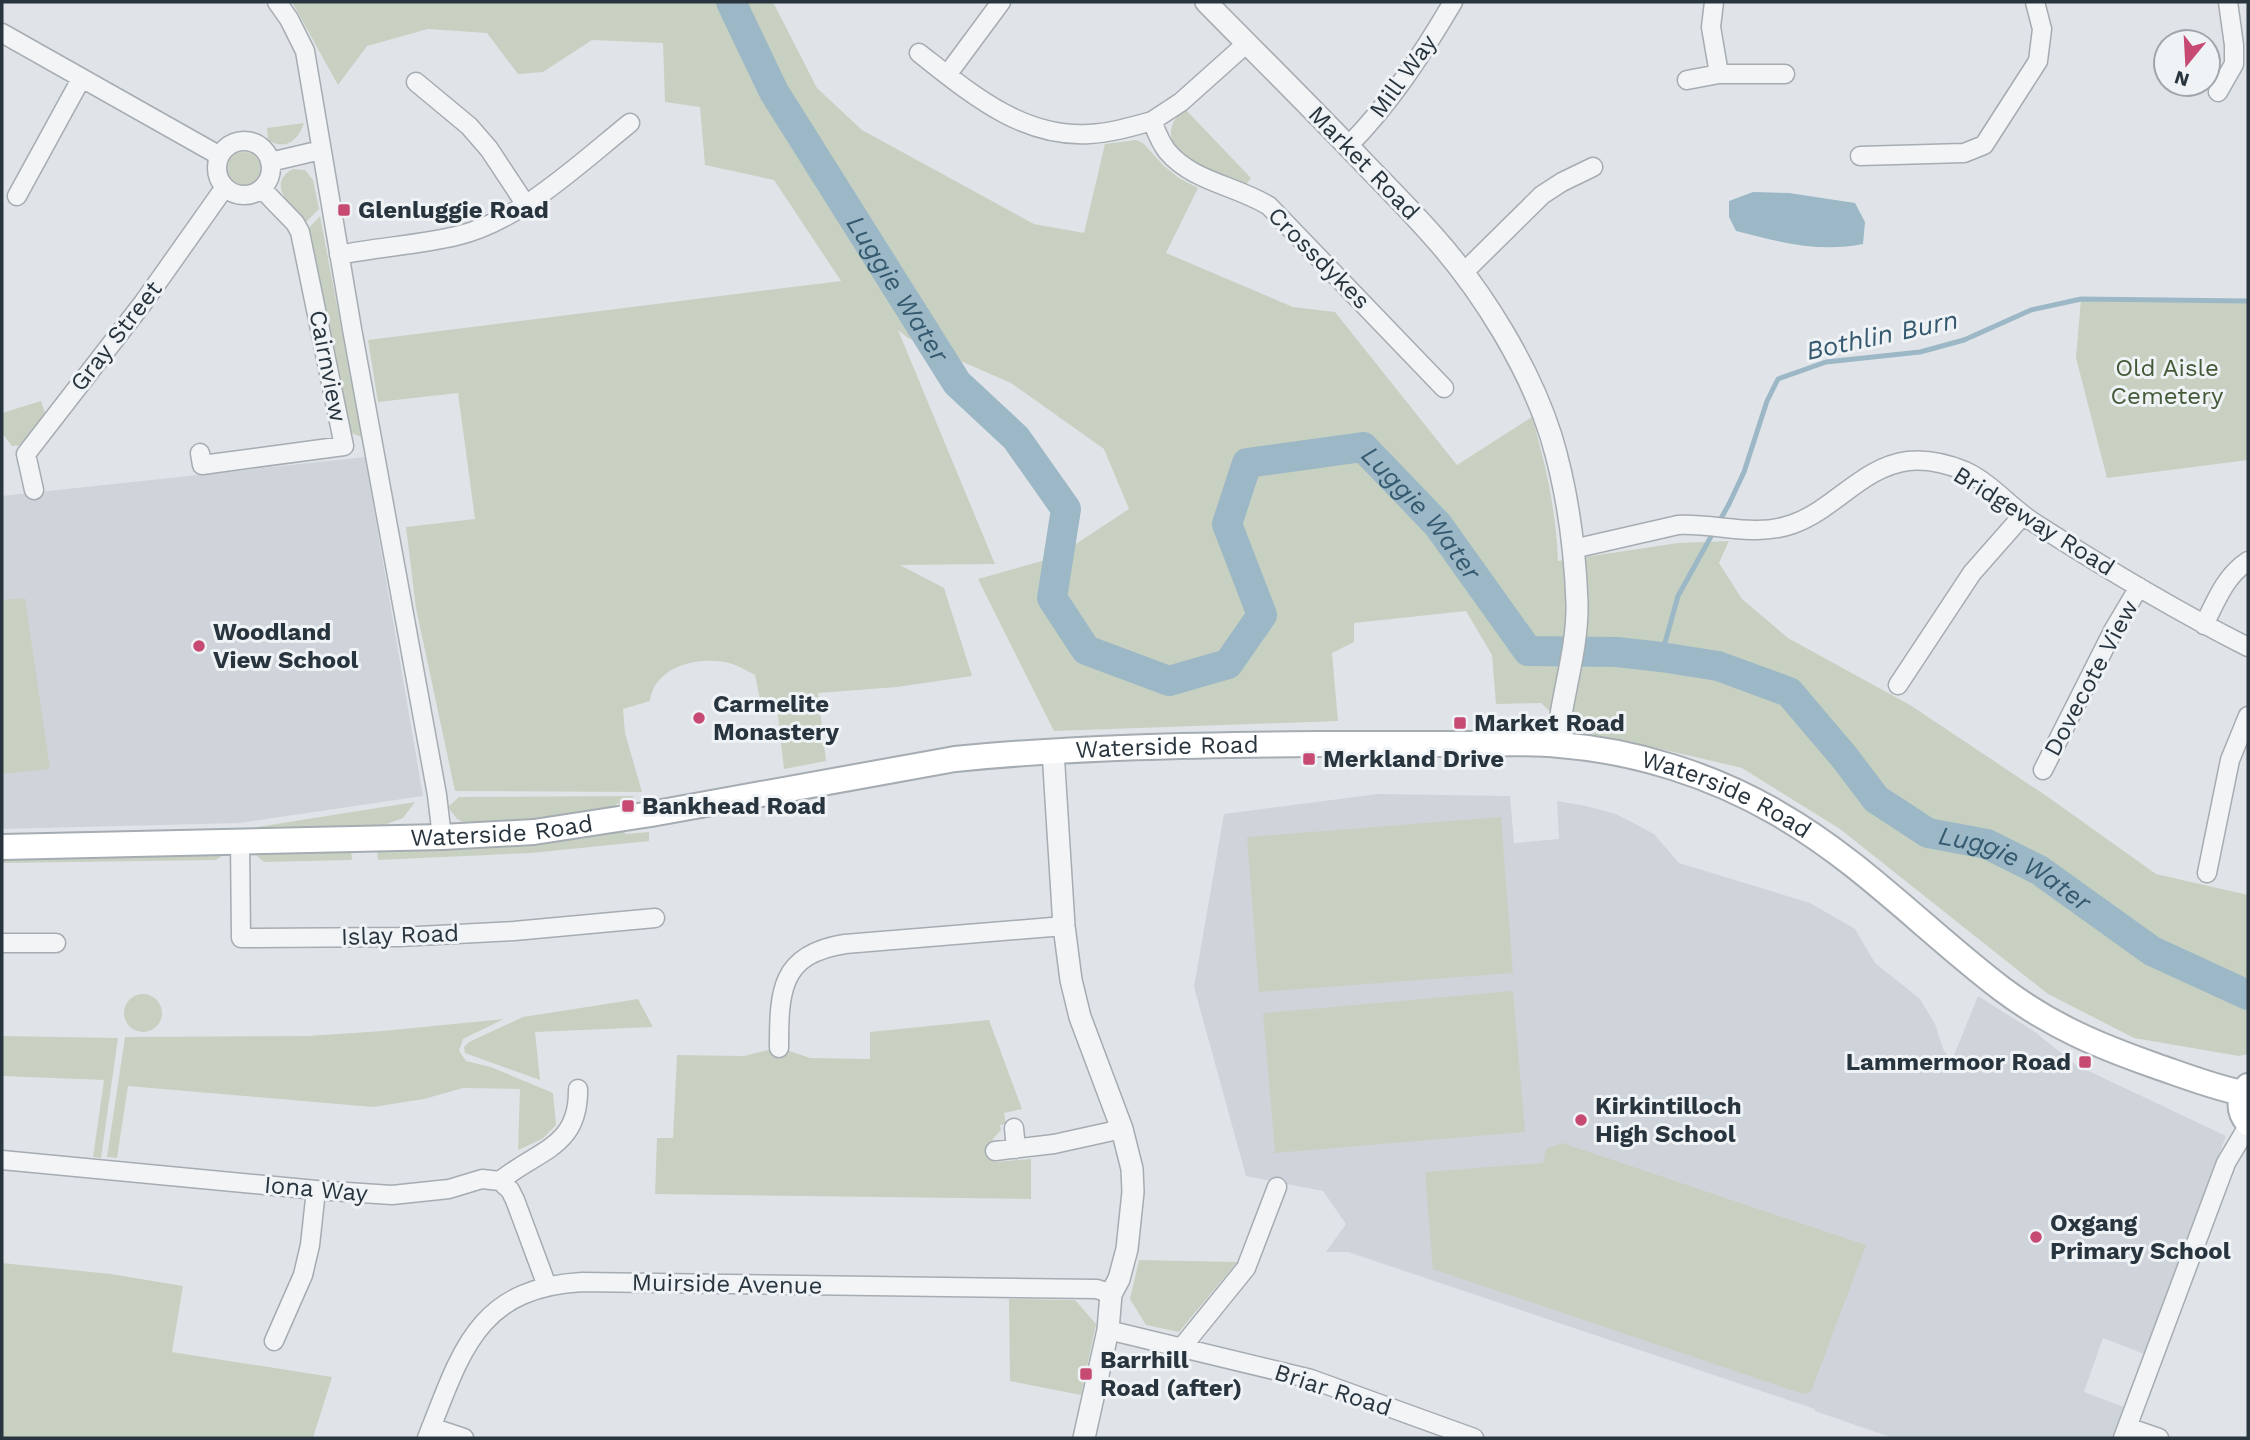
<svg xmlns="http://www.w3.org/2000/svg" width="2250" height="1440" font-family="'Work Sans',sans-serif">
<style>
.built{fill:#ced4da}
.green{fill:#c8d1c1}
.water{fill:#9cb8c6}
.lines{fill:none;stroke-linecap:round;stroke-linejoin:round}
.stream{stroke:#9cb8c6;stroke-width:5}
.river{stroke:#9cb8c6;stroke-width:30}
.minor-casing{stroke:#a5acb2;stroke-width:21}
.tertiary-casing{stroke:#a5acb2;stroke-width:24}
.secondary-casing{stroke:#a5acb2;stroke-width:28}
.minor{stroke:#f2f4f6;stroke-width:18}
.tertiary{stroke:#f2f4f6;stroke-width:21}
.secondary{stroke:#fff;stroke-width:24}
.poi-dot{fill:#c74a73;stroke:#eff3f6;stroke-width:2.5}
.labels{text-anchor:middle;stroke-width:6;stroke-linejoin:round;paint-order:stroke}
.street-label{font-size:24px;fill:#29353e;stroke:#eff3f6}
.poi-label{font-size:24px;font-weight:bold;fill:#29353e;stroke:#eff3f6;text-anchor:start}
.park-label{font-size:24px;fill:#445937;stroke:#eff3f6}
.water-label{font-size:26px;font-style:italic;fill:#355a70;stroke:#eff3f6}
</style>
<rect width="100%" height="100%" fill="#e0e4e8"/>
<path class="built" d="M 365,457 L 423,796 L 239,823 L 2,829 L 2,496 Z
M 1378,794 L 1510,796 L 1514,843 L 1559,839 L 1557,801 L 1586,806 L 1616,814 L 1654,834 L 1679,863 L 1810,903 L 1855,929 L 1875,963 L 1920,999 L 1935,1024 L 1944,1051 L 1952,1060 L 1978,996 L 2035,1032 L 2076,1065 L 2226,1136 L 2144,1354 L 2103,1338 L 2084,1392 L 2124,1407 L 2113,1438 L 1893,1438 L 1815,1411 L 1815,1409 L 1348,1252 L 1326,1252 L 1346,1224 L 1323,1191 L 1246,1176 L 1194,987 L 1224,814 Z"/>
<path class="green" d="M 292,2 L 773,2 L 817,88 L 862,130 L 1034,224 L 1084,233 L 1105,144 L 1136,140 L 1143,143 L 1164,166 L 1179,178 L 1198,188 L 1166,253 L 1293,307 L 1335,312 L 1457,465 L 1532,417 C 1546,466 1556,510 1558,561 L 1678,543 L 1729,541 L 1719,563 L 1742,599 L 1788,638 L 1910,705 L 2048,797 L 2156,874 L 2248,895 L 2248,1054 L 2239,1056 L 2134,1038 L 2048,994 L 1840,829 L 1742,768 L 1631,742 L 1572,732 L 1541,703 L 1496,704 L 1492,655 L 1466,611 L 1354,623 L 1354,642 L 1332,653 L 1338,721 L 1054,731 L 978,579 L 1056,557 L 1129,509 L 1104,449 L 1011,383 L 908,338 L 898,330 L 995,564 L 900,565 L 944,588 L 972,676 L 897,687 L 818,693 L 826,761 L 784,769 L 777,707 L 762,710 L 755,675 C 745,670 734,663 724,662 C 694,657 654,668 650,701 L 623,709 L 625,733 L 642,792 L 455,791 L 416,608 L 406,527 L 475,519 L 458,393 L 378,402 L 368,340 L 841,281 L 774,180 L 705,165 L 700,107 L 665,102 L 663,43 L 592,40 L 543,72 L 518,74 L 487,33 L 428,29 L 367,46 L 338,85 Z
M 1185,109 L 1251,178 L 1246,185 C 1222,177 1169,163 1171,131 C 1172,122 1177,115 1185,109 Z
M 304,123 C 298,141 285,151 268,140 L 267,128 Z
M226 170a18 18 0 1 1 36 0a18 18 0 1 1-36 0Z
M 293,169 L 305,170 L 313,180 L 319,209 L 304,224 L 282,199 L 284,196 C 277,185 282,174 293,169 Z
M 320,216 L 362,437 L 348,432 L 307,230 Z
M 2081,299 L 2248,301 L 2248,460 L 2107,478 L 2076,358 Z
M 41,401 L 46,416 L 24,445 L 12,446 L 2,433 L 2,413 Z
M 25,598 L 50,769 L 2,774 L 2,600 Z
M 633,796 L 634,803 L 616,804 L 617,810 L 568,818 L 468,825 L 457,819 L 448,807 L 459,797 Z
M 415,802 L 403,818 L 384,825 L 245,832 L 245,829 Z
M 1501,817 L 1513,973 L 1259,992 L 1247,837 Z
M 624,830 L 625,834 L 649,832 L 649,841 L 532,853 L 378,860 L 377,849 Z
M 351,850 L 352,860 L 264,862 L 256,855 L 260,852 Z
M 220,853 L 223,855 L 216,860 L 2,863 L 2,856 Z
M 1513,991 L 1525,1132 L 1275,1153 L 1263,1013 Z
M124 1013a19 19 0 1 1 38 0a19 19 0 1 1-38 0Z
M 638,999 L 653,1027 L 535,1032 L 540,1080 L 465,1053 L 464,1047 L 469,1042 L 523,1017 Z
M 504,1019 L 463,1039 L 459,1051 L 466,1061 L 491,1067 L 553,1093 L 556,1125 L 542,1139 L 518,1150 L 520,1089 L 463,1088 L 424,1099 L 373,1107 L 128,1086 L 117,1158 L 107,1157 L 125,1037 L 308,1036 L 383,1031 Z
M 989,1020 L 1022,1109 L 1004,1113 L 1006,1124 L 1000,1125 L 1001,1130 L 993,1139 L 995,1162 L 1031,1159 L 1031,1199 L 655,1194 L 657,1138 L 673,1138 L 677,1055 L 744,1056 L 772,1049 L 784,1049 L 810,1058 L 870,1059 L 870,1032 Z
M 2,1036 L 118,1038 L 101,1158 L 93,1157 L 104,1080 L 2,1076 Z
M 1562,1143 L 1866,1245 L 1811,1392 L 1803,1394 L 1433,1269 L 1425,1172 L 1543,1163 L 1546,1149 Z
M 1139,1260 L 1237,1262 L 1179,1332 L 1146,1325 L 1130,1299 Z
M 2,1263 L 111,1274 L 183,1286 L 172,1352 L 332,1377 L 313,1438 L 2,1438 Z
M 1009,1299 L 1075,1300 L 1096,1324 L 1081,1395 L 1010,1381 Z"/>
<path class="water" d="M 1753,192 L 1789,193 L 1855,203 L 1865,222 L 1863,244 C 1819,253 1779,242 1736,231 L 1729,217 L 1729,201 Z"/>
<g class="lines">
<path class="stream" d="M 1661,657 L 1678,596 L 1729,504 L 1744,472 L 1767,401 L 1778,379 L 1826,362 L 1920,352 L 1964,340 L 2031,310 L 2081,299 L 2248,301"/>
<path class="river" id="s1" d="M 731,2 L 774,92 L 957,383 L 1016,438 L 1066,509 L 1052,598 L 1086,650 L 1169,681 L 1228,664 L 1262,615 L 1227,524 L 1247,463 L 1363,447 L 1438,525 L 1528,651 L 1617,652 L 1661,657 L 1718,666 L 1789,692 L 1845,758 L 1876,799 L 1928,833 L 1987,844 L 2039,870 L 2152,951 L 2248,995"/>
<g class="minor-casing">
<path id="minor" d="M 277,2 L 289,19 L 305,51 L 352,329 L 437,795 L 442,837
M 1714,2 L 1711,27 L 1719,74
M 2,33 L 220,156
M 919,53 C 969,92 1021,138 1089,134 C 1110,133 1131,127 1152,121 C 1156,131 1160,142 1167,151 C 1193,182 1235,185 1269,206 L 1444,388
M 947,75 L 1001,2
M 1687,80 L 1719,74 L 1785,74
M 416,82 L 469,126 L 489,149 L 526,205
M 2218,92 L 2234,64 L 2234,45 L 2228,2
M 1152,121 L 1181,102 L 1247,43
M217 168a27 27 0 1 1 54 0a27 27 0 1 1-54 0Z
M 1348,146 C 1390,104 1423,53 1453,2
M 1860,156 L 1964,153 L 1984,145 L 2038,61 L 2042,29 L 2035,2
M 270,162 L 321,150
M 17,196 L 81,79
M 339,255 C 378,247 418,245 456,236 C 519,222 580,163 630,123
M 1463,273 L 1542,195 L 1562,182 L 1593,167
M 200,453 L 202,465 L 344,446 L 300,232 L 295,223 L 262,189
M 34,490 L 26,454 L 143,303 L 225,187
M 1573,549 L 1678,525 C 1718,523 1754,538 1793,524 C 1835,509 1862,467 1908,461 C 1927,459 1948,464 1965,471 C 1991,483 2010,507 2033,522 C 2103,567 2174,610 2248,647
M 2204,625 C 2216,601 2225,576 2248,561
M 1898,685 L 1972,573 L 2023,515
M 2043,770 L 2114,629 L 2139,587
M 240,841 L 241,938 L 399,937 L 514,931 L 655,918
M 2207,873 L 2230,760 L 2248,716
M 2,943 L 56,943
M 779,1048 C 779,991 780,954 845,944 L 1064,926
M 1014,1128 L 1016,1149
M 995,1151 L 1054,1144 L 1122,1129
M 2,1160 L 316,1190 L 392,1195 L 449,1189 L 482,1179 L 500,1181 C 537,1150 579,1148 578,1089
M 500,1181 L 510,1190 L 515,1200 L 547,1286
M 1108,1330 L 1311,1379 L 1474,1438
M 274,1341 L 303,1275 L 310,1245 L 316,1190
M 1182,1347 L 1246,1268 L 1277,1187
M 431,1427 L 464,1438
M 2127,1427 L 2159,1438
M 427,1438 C 461,1353 476,1288 582,1282 L 1097,1289 L 1111,1294
M 2123,1438 L 2226,1163 L 2248,1126"/>
</g>
<g class="tertiary-casing">
<path id="tertiary" d="M 1206,2 C 1259,56 1313,109 1365,164 C 1388,188 1412,212 1434,237 C 1483,292 1529,367 1551,436 C 1567,489 1575,548 1577,603 C 1578,650 1561,697 1557,744
M 1053,751 L 1064,926 L 1071,980 L 1080,1017 L 1122,1129 L 1132,1169 L 1133,1192 L 1127,1249 L 1119,1279 L 1111,1294 L 1108,1330 L 1084,1438"/>
</g>
<g class="secondary-casing">
<g id="secondary">
<path id="s2" d="M 2,847 L 442,837 L 534,832 L 651,814 L 955,759 C 1075,747 1196,745 1316,744 C 1367,744 1418,744 1469,744 C 1499,743 1530,742 1560,745 C 1635,751 1712,775 1777,813 C 1860,860 1927,932 2002,989 C 2051,1026 2099,1046 2156,1066 C 2185,1076 2213,1087 2242,1093"/>
<path d="M 2248,1086 C 2238,1098 2238,1111 2248,1123"/>
</g>
</g>
<use href="#minor" class="minor"/>
<use href="#tertiary" class="tertiary"/>
<use href="#secondary" class="secondary"/>
</g>
<g class="poi-dot">
<rect x="337" y="203" width="14" height="14" rx="3.5"/>
<circle cx="199" cy="646" r="7"/>
<circle cx="699" cy="718" r="7"/>
<rect x="1453" y="716" width="14" height="14" rx="3.5"/>
<rect x="1302" y="752" width="14" height="14" rx="3.5"/>
<rect x="621" y="799" width="14" height="14" rx="3.5"/>
<rect x="2078" y="1055" width="14" height="14" rx="3.5"/>
<circle cx="1581" cy="1120" r="7"/>
<circle cx="2036" cy="1237" r="7"/>
<rect x="1079" y="1367" width="14" height="14" rx="3.5"/>
</g>
<g class="labels">
<g class="street-label">
<text transform="translate(1403 76) rotate(-54)" y="8">Mill Way</text>
<text transform="translate(1364 163) rotate(46)" y="8">Market Road</text>
<text transform="translate(1319 258) rotate(45)" y="8">Crossdykes</text>
<text transform="translate(116 336) rotate(-52)" y="8">Gray Street</text>
<text transform="translate(328 366) rotate(79)" y="8">Cairnview</text>
<text transform="translate(2034 521) rotate(32)" y="8">Bridgeway Road</text>
<text transform="translate(2091 678) rotate(-62)" y="8">Dovecote View</text>
<text dy="8" stroke="none"><textPath href="#s2" startOffset="1172">Waterside Road</textPath></text>
<text dy="8" stroke="none"><textPath href="#s2" startOffset="1740">Waterside Road</textPath></text>
<text dy="8" stroke="none"><textPath href="#s2" startOffset="500">Waterside Road</textPath></text>
<text transform="translate(400 935) rotate(-2)" y="8">Islay Road</text>
<text transform="translate(316 1189) rotate(5)" y="8">Iona Way</text>
<text transform="translate(727 1284) rotate(1)" y="8">Muirside Avenue</text>
<text transform="translate(1333 1390) rotate(18)" y="8">Briar Road</text>
</g>
<g class="poi-label">
<text x="358" y="218">Glenluggie Road</text>
<text x="213" y="640">Woodland<tspan x="213" dy="28">View School</tspan></text>
<text x="713" y="712">Carmelite<tspan x="713" dy="28">Monastery</tspan></text>
<text x="1474" y="731">Market Road</text>
<text x="1323" y="767">Merkland Drive</text>
<text x="642" y="814">Bankhead Road</text>
<text x="2071" y="1070" text-anchor="end">Lammermoor Road</text>
<text x="1595" y="1114">Kirkintilloch<tspan x="1595" dy="28">High School</tspan></text>
<text x="2050" y="1231">Oxgang<tspan x="2050" dy="28">Primary School</tspan></text>
<text x="1100" y="1368">Barrhill<tspan x="1100" dy="28">Road (after)</tspan></text>
</g>
<g class="park-label">
<text x="2167" y="376">Old Aisle<tspan x="2167" dy="28">Cemetery</tspan></text>
</g>
<g class="water-label">
<text dy="9" stroke="none"><textPath href="#s1" startOffset="332">Luggie Water</textPath></text>
<text transform="translate(1882 335) rotate(-12)" y="9">Bothlin Burn</text>
<text dy="9" stroke="none"><textPath href="#s1" startOffset="1340">Luggie Water</textPath></text>
<text dy="9" stroke="none"><textPath href="#s1" startOffset="2076">Luggie Water</textPath></text>
</g>
</g>
<rect width="2250" height="1440" fill="none" stroke="#29353e" stroke-width="7"/>
<g transform="translate(2187 63) rotate(198)"><circle r="33" fill="#eff3f6" stroke="#a0a7ac" stroke-width="2"/>
<path d="M0-5L12 26L0 18L-12 26Z" fill="#c74a73"/>
<text y="-10" font-size="19" font-weight="bold" text-anchor="middle" fill="#29353e">N</text>
</g>
</svg>
